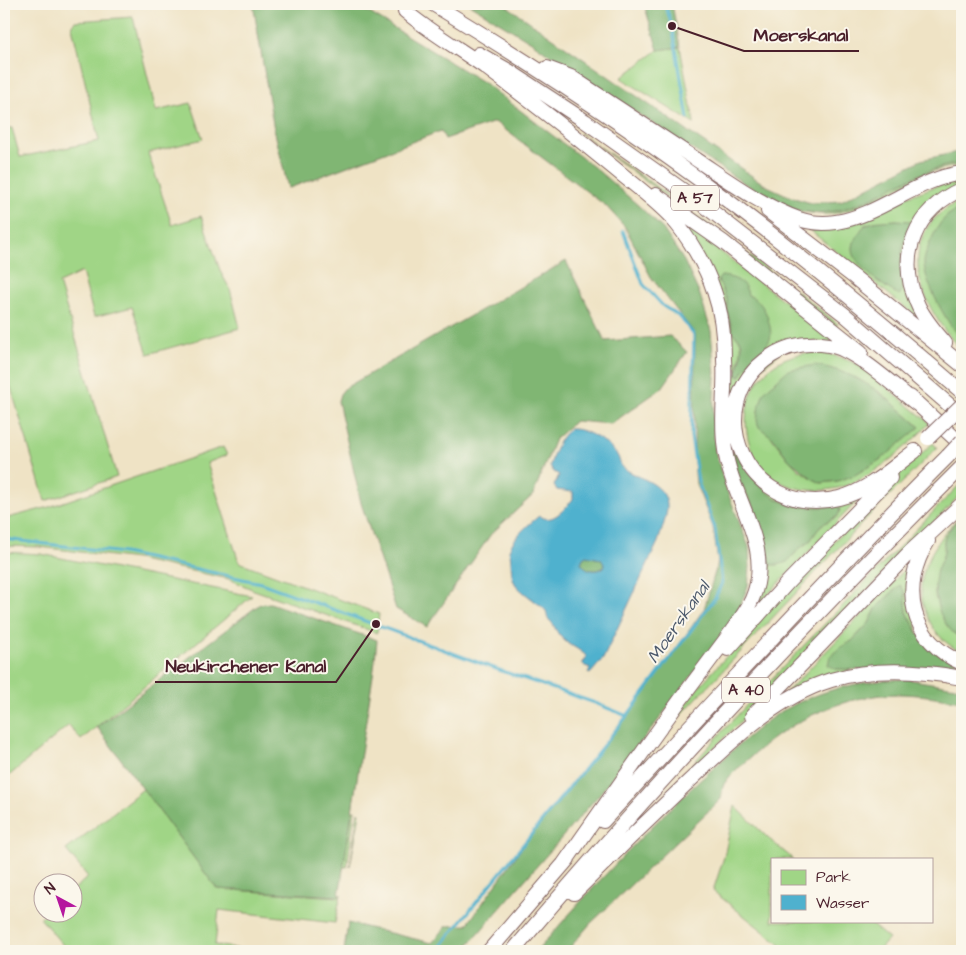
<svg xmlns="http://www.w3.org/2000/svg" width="966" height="955" font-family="'Architects Daughter',sans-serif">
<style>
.green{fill:#a0d586;stroke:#757a58;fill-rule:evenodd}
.forest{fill:#80b673;stroke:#656a4f}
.water{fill:#4fb1ce;stroke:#4c687c;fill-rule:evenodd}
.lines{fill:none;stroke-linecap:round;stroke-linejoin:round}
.stream{stroke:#4fb1ce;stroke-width:3}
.highway-casing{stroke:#846461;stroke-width:16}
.highway{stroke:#fff;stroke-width:14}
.highway-bridge-casing{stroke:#846461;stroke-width:16;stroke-linecap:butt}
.highway-bridge{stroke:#fff;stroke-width:14}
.labels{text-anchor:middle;stroke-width:4;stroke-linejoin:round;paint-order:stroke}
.shield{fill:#fbf7ec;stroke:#7f6065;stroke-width:1}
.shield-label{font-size:15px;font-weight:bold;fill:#4a1f2b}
.water-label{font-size:18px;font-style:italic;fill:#4c596c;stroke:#fbf7ec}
.leader{fill:none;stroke:#4a1f2b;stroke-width:2}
.callout-dot{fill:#4a1f2b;stroke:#fbf7ec;stroke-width:2}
.callout-label{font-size:18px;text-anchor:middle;font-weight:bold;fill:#4a1f2b;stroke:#fbf7ec;stroke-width:4;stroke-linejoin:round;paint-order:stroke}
</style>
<rect width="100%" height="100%" fill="#fbf7ec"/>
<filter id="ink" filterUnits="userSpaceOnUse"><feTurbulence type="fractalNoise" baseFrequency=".02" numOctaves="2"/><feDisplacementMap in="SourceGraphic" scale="10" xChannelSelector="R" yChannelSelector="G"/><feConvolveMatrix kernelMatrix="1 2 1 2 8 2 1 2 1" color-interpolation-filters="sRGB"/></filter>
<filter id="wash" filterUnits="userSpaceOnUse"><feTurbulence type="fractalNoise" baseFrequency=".0096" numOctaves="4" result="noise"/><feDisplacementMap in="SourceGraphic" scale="20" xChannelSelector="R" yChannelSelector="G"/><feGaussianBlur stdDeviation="1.12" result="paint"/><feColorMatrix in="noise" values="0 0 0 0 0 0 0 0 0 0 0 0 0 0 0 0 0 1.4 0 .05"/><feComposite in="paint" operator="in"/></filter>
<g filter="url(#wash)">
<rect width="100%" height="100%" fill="#efe3c5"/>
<path class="green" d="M 133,17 L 156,111 L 191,103 L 203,139 L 148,153 L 172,225 L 201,216 L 221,273 L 230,289 L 240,328 L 148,354 L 132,307 L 94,317 L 82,272 L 59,283 L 117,477 L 45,501 L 4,365 L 4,128 L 12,128 L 20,157 L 99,141 L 72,27 L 75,21 Z
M 680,47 L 694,122 L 694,124 L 621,78 L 658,50 Z
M 580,133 C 668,194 754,257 838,324 L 836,326 L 682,208 Z
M 962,163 L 962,165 C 951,167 939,169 929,173 C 897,185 871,207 837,213 C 825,216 811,213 799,211 C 814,212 830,214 845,209 C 864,204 880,194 897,185 C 918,174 939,166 962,163 Z
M 962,177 L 962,184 L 905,249 L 923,322 L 802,224 L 824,226 ZM 897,220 L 911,224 C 901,245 900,266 904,289 L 864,225 L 874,222 Z
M 962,200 L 962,351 C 919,306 889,233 962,200 Z
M 680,220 L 837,342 L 793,342 L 739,387 L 743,464 L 733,452 L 739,479 L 753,506 L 763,536 L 763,549 L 768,559 L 787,562 L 800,548 L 810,541 L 821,525 L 838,516 L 837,506 C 817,508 789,510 772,497 C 765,492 759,484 753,478 L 772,493 L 861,497 L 754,609 L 761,582 L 731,463 L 724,324 ZM 748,295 L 755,299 L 751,361 L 744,369 L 738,367 C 740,360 742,351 741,344 C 741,339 737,338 735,334 C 729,326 727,311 727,300 Z
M 812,352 L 826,353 L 842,358 L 859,365 L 930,423 C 907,447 871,480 838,488 C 810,494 781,489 761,467 C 757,463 754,456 752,451 C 738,417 749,377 782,360 C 792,355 802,354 812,352 ZM 855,377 L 881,393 L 920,427 L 838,481 L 821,483 L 799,470 L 789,460 L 772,438 Z
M 933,443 L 937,448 L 865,520 L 662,735 L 696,690 L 781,596 L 899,474 Z
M 223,447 L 227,455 L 207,463 L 239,562 L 379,614 L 377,633 L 254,590 L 229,579 L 136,559 L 40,547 L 4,546 L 4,519 L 49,507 Z
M 962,482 L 962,493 L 739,723 L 686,776 L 667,792 L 755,696 Z
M 962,513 L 962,515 C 956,522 949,528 945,537 C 943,541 945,546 944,552 C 937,585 926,589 947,622 C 952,629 954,635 962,639 L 962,652 C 948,646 936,635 929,620 C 926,612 921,603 921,594 C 919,563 942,535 962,513 Z
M 4,552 L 41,554 L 252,596 L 81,740 L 69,725 L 4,780 Z
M 910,564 L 918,633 L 907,612 L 905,592 L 899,586 L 877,607 L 869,623 L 852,641 L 841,647 L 836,669 L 853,669 L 783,696 Z
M 143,789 L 217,889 L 339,897 L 341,894 L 335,923 L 219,910 L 215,945 L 252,951 L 68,951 L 40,918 L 47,913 L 72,912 L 73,890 L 88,877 L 66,850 Z
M 735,806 L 768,838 L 793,859 L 772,859 L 772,921 L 867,921 L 889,939 L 878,951 L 788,951 L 713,891 L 724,857 Z
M 353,810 L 355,810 L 347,867 L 343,867 Z
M 358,812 L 360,813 L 359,819 L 350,866 Z"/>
<path class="forest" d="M 253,4 L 355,4 L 486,84 L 595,168 L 639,206 L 663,229 L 684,261 L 700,295 L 711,331 L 715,376 L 713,419 L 715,451 L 726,488 L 749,547 L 750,567 L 748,586 L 739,609 L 726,630 L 654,726 L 598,796 L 463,951 L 344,951 L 348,923 L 432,943 L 447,926 L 467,925 L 529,838 L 651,685 L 704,609 L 718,562 L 713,527 L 696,484 L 694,461 L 695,334 L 651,277 L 625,227 L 606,206 L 495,122 L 445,139 L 441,131 L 292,187 L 288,188 L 273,124 Z
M 469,4 L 504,4 L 765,185 L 791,197 L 811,203 L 841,201 L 921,160 L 962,151 L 962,163 C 939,166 918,174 897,185 C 865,201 838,218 800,211 C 780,208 759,192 742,182 L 568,68 L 533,43 Z
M 644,4 L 672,4 L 680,47 L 658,50 Z
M 962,207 L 962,341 C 949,326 924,283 924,262 C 925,252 936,227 943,220 C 947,215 956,210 962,207 Z
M 897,220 L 909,221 L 911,224 C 905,237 901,252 901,267 C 901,278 905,286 900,295 C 887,290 851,264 853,248 C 853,244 855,239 857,237 C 859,233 862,227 866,225 C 875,220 887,221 897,220 Z
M 566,261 L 605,341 L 670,336 L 687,352 L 662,388 L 611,424 L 575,421 L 555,439 L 533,495 L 491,534 L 427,627 L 396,609 L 361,503 L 338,401 L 340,394 L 345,388 Z
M 721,276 C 733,277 746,281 748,295 C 759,300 765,308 768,319 C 769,323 771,330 771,334 C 770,349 747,361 741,376 L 736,376 L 741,358 L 742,345 L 740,339 L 734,334 L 727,311 L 727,300 L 718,280 Z
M 815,365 C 863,373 885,397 920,427 L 883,458 L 855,475 L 838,481 L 821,483 L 813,479 L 789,460 L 773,438 L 759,427 L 757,421 L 758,410 L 764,392 L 788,370 Z
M 733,451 C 768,496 775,512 837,506 L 840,509 L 838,516 L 821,525 L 810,541 L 800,548 L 787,562 L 778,565 L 771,565 L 763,549 L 763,536 L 753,506 L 739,479 Z
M 962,515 L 962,639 C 939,627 931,593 937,570 C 939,564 943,558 944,552 C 945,547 943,542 945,537 C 949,528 956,522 962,515 Z
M 586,556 L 601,559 L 605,565 C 599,573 586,571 581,563 L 583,558 Z
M 900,585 L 905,592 L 907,612 L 918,633 L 962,666 L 962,673 L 836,669 L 828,665 L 830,656 L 841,647 L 852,641 L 869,623 L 877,607 Z
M 270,603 L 377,640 L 374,669 L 339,896 L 217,889 L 97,727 L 260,604 Z
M 906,679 L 962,688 L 962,701 C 941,698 919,694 898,694 C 844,695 793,719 753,755 C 744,763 731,773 724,784 C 722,788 722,795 721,799 L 590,924 L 567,951 L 537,951 C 594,885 653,822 718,764 C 740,744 763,721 789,707 C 830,687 861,681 906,679 Z"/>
<path class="water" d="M 570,429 C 586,428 607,442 617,455 C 620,459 619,465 624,468 C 638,479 664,482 667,504 C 668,514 661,532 658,542 L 603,659 L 590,674 L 588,673 L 590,668 L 583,665 L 583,662 L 585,661 L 586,656 C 579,648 567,645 560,636 C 555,630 554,623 548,619 C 547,617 547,614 546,611 C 543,606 522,593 516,585 C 509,576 513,561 509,550 C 515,535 527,526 539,516 C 553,525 565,508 573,499 L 573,492 L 557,490 L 554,486 L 559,475 L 554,472 L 550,466 C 554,452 558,438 570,429 ZM 586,556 L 601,559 L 605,566 C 599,573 586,571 581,563 L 583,558 Z"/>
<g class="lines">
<path class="stream" d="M 665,4 L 672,26 L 688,119
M 4,539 L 124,553 L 261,583 L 499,670 L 595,703 L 627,716
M 437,951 L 627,716 L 715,598 L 722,583 L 715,529 L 698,482 L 691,436 L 694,335 L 680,317 L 663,306 L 643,284 L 623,231"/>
</g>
</g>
<g filter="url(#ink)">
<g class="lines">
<g class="highway-casing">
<path id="highway" d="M 433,4 C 530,63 625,124 716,192 C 801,255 882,323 962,392
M 405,11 C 431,33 460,49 488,69 C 531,101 573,134 614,168 C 633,184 654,199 671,217 C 688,236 706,266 714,291 C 721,311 724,337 724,359 C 726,390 720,419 725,450 C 732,500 775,547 752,599 C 746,613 735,626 726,639 C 711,659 696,679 681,699 C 641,754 602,809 563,865
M 479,54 L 509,71 L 585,121 L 705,206 L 845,315 L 962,416
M 547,68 L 571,77 C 612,104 653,131 694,158 C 726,179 762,206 799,219 C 811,223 823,224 836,222 C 881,215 916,179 962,173
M 656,195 L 723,242 L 861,352
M 768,211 L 854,277 L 962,365
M 945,343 C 935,331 923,318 917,303 C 896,255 916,209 962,189
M 910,397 L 962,445
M 915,451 C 892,468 868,491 839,498 C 748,521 696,406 771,356 C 788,345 809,342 829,345 C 855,349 895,387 917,404
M 928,541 C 899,587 910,641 962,663
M 728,649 L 789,581 L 890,478
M 752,716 L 908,554 L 962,504
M 603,821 C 716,697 829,575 948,456
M 574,893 C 611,856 648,820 685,785 C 729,744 773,698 831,680 C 874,667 919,670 962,678
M 489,951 L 568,859
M 513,951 C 655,783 806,622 962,467"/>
</g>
<use href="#highway" class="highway"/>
<g class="highway-bridge-casing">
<path id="highway-bridge" d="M 928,438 L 962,405
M 948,456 L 962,441"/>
</g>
<use href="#highway-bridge" class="highway-bridge"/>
</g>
</g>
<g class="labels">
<g class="shield">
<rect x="671" y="185.5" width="48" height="25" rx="4"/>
<rect x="722" y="677.5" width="48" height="25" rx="4"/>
</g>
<g class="shield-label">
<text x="695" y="203">A 57</text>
<text x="746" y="695">A 40</text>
</g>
<g class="water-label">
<text transform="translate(678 622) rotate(-55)" y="6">Moerskanal</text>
</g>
</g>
<path class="leader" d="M672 26L744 51H859M376 624L336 682H155"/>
<g class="callout-dot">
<circle cx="672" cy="26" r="5"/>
<circle cx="376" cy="624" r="5"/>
</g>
<g class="callout-label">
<text x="801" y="41">Moerskanal</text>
<text x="246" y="672">Neukirchener Kanal</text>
</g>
<rect width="966" height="955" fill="none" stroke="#fbf7ec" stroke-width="20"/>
<rect x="771" y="858" width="162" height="65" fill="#fbf7ec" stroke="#b4a19f"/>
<rect x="781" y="870" width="25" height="15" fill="#a0d586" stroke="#b4a19f"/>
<text x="816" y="882" font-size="15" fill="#4a1f2b">Park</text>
<rect x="781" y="895" width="25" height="15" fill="#4fb1ce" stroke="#b4a19f"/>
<text x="816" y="908" font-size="15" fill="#4a1f2b">Wasser</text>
<g transform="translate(58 898) rotate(320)"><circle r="24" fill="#fbf7ec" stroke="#b4a19f"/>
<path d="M0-4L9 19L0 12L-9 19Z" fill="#b5179e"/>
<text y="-8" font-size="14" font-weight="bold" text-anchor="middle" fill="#4a1f2b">N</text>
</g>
</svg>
